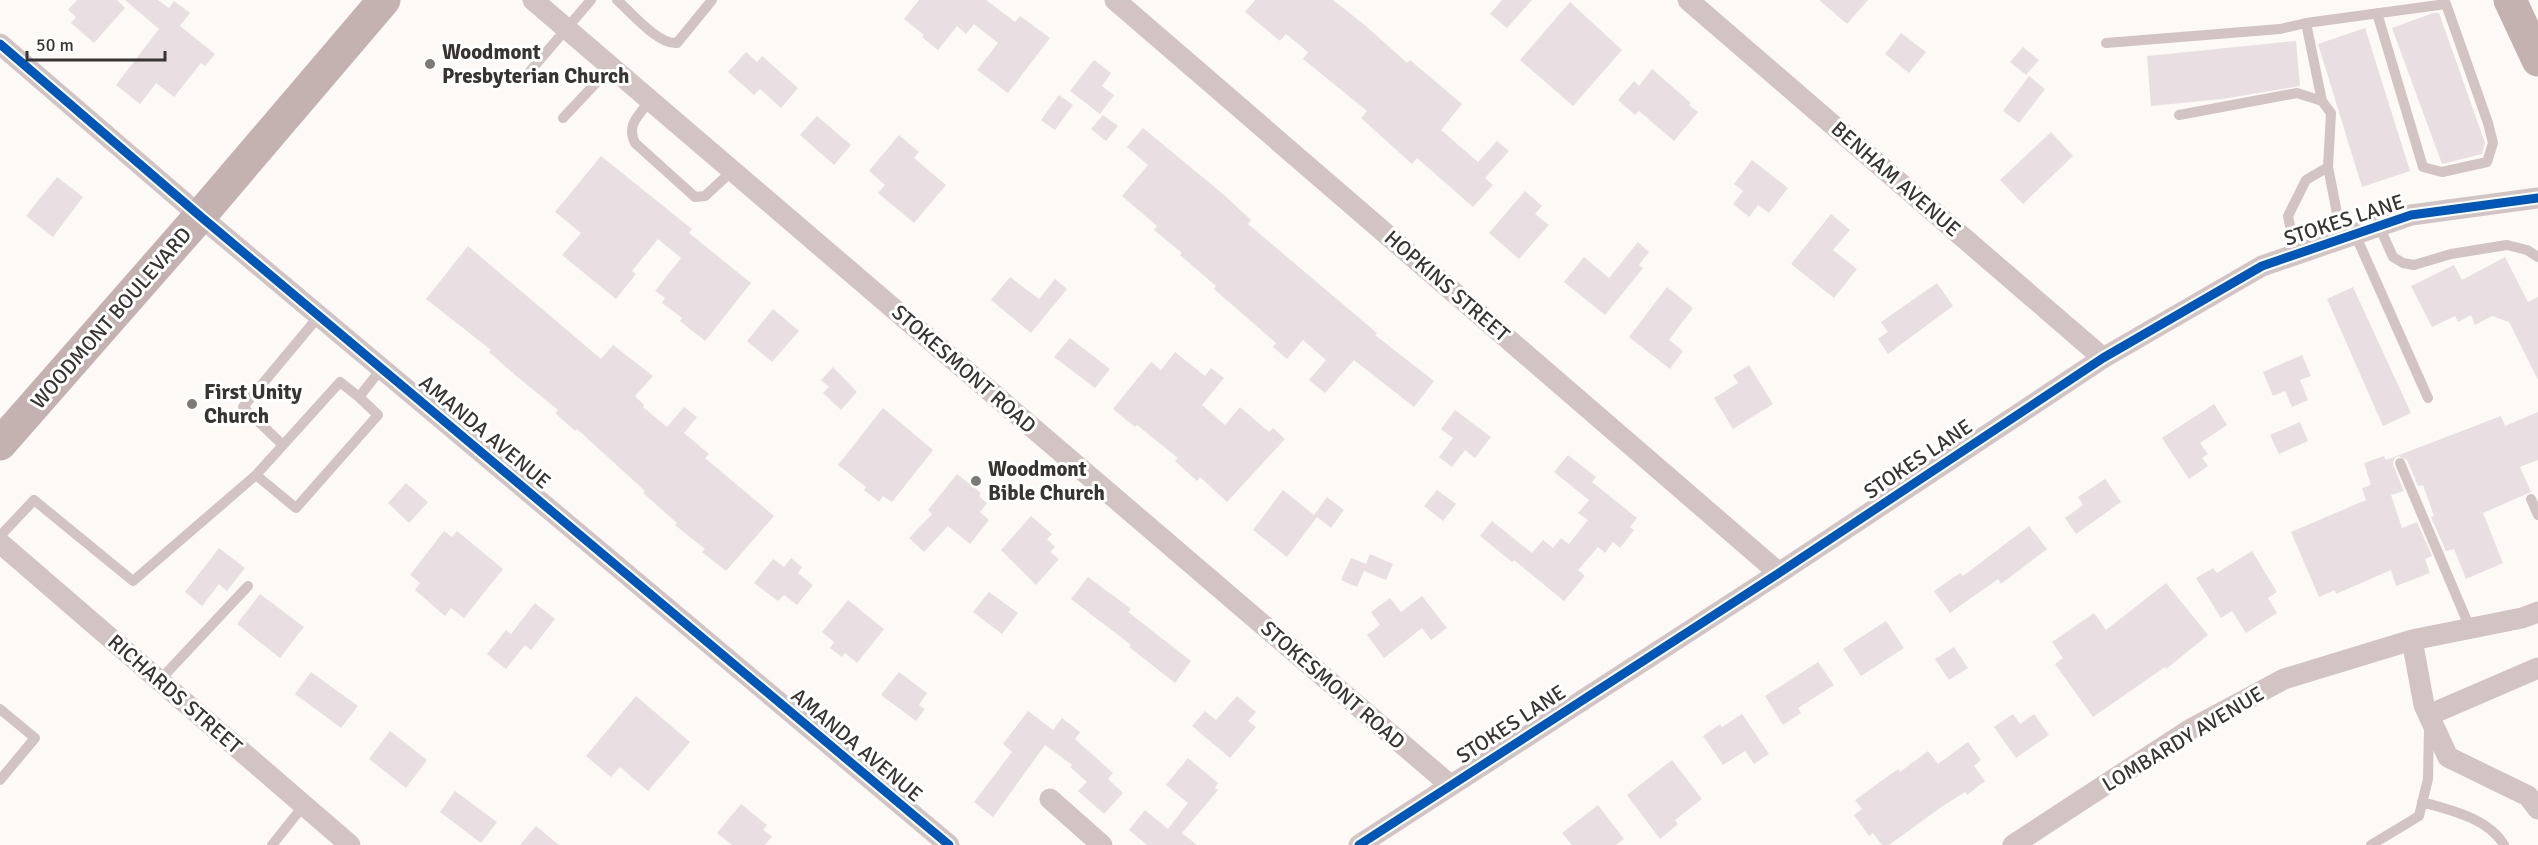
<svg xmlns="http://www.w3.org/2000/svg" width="2538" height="845" font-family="Signika,sans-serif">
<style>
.building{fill:#e9dfe2}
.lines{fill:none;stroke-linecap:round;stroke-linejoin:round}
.lane{stroke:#d3c4c4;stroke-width:10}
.street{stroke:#d3c4c4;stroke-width:21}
.primary{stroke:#c4b2b1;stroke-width:33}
.cycleway-casing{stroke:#fff;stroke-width:13}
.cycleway{stroke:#0057b8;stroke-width:9}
.poi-dot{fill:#7c7976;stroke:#fff;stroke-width:2}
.labels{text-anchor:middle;stroke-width:6;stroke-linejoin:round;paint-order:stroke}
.poi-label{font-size:21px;font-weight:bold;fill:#373431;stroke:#fff;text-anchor:start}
.street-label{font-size:21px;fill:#373431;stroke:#fff}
</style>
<rect width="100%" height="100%" fill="#fcf9f6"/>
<path class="building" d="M 77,0 L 117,0 L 125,8 L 94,43 L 71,23 L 76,17 L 68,10 Z
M 125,0 L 158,0 L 169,8 L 174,1 L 190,13 L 180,26 L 215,54 L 205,66 L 201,63 L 174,97 L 156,83 L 140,104 L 116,85 L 159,29 Z
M 919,0 L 986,0 L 1015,22 L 1020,16 L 1050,38 L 1008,93 L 977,70 L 998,43 L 974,24 L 966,34 L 957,26 L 938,50 L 922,37 L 924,35 L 904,19 Z
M 1255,0 L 1333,0 L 1366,26 L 1407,63 L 1410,60 L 1462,104 L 1441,130 L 1478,162 L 1497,141 L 1509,151 L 1485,178 L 1493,185 L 1473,207 L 1417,158 L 1412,164 L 1361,118 L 1367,111 L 1303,59 L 1308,52 L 1286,34 L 1280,41 L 1245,12 Z
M 1502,0 L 1532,0 L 1507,28 L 1490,14 Z
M 1819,0 L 1868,0 L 1847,24 Z
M 1570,2 L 1622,50 L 1573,106 L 1520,60 Z
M 2433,13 L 2439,13 L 2485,143 L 2482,154 L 2442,164 L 2392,28 Z
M 2365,28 L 2410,171 L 2362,187 L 2318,44 Z
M 1901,33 L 1926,52 L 1909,73 L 1885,54 Z
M 2296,41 L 2300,86 L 2222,99 L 2151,106 L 2147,56 Z
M 2023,47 L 2039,60 L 2026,75 L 2010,62 Z
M 746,52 L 757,62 L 762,56 L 798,88 L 781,108 L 760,89 L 754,95 L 728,72 Z
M 1094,60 L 1111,73 L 1102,86 L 1114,95 L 1100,114 L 1070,91 Z
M 1652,69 L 1691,103 L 1689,105 L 1698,112 L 1674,141 L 1639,111 L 1635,115 L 1618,100 L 1634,81 L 1639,86 Z
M 2029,76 L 2045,89 L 2019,123 L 2003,111 Z
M 1059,95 L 1073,105 L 1055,130 L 1041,120 Z
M 1103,115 L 1118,126 L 1106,141 L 1091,129 Z
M 817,116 L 851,145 L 834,165 L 800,135 Z
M 1143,128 L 1223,194 L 1251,220 L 1248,224 L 1377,333 L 1375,335 L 1434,381 L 1414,407 L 1354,360 L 1325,393 L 1309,380 L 1326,360 L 1303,340 L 1287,359 L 1273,347 L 1276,343 L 1214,289 L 1216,286 L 1180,255 L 1182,253 L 1154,230 L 1157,226 L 1122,196 L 1148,165 L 1127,147 Z
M 2051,132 L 2073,156 L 2023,204 L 2000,180 Z
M 899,135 L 919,152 L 914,158 L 946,185 L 914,223 L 878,193 L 885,185 L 869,171 Z
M 601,156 L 692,229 L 689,233 L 751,283 L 705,341 L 680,321 L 682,318 L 662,303 L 665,298 L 655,291 L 681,258 L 658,239 L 632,271 L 636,274 L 616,299 L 562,255 L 581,233 L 555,212 Z
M 1752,160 L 1788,188 L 1769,213 L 1758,205 L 1749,217 L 1733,204 L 1743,191 L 1734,184 Z
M 57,177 L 83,197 L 53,237 L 26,216 Z
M 1525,191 L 1542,206 L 1535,214 L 1549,225 L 1519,259 L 1489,233 Z
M 1831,214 L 1850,230 L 1833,250 L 1857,269 L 1834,298 L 1791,264 Z
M 1638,242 L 1649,252 L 1639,265 L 1643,268 L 1605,315 L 1564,282 L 1584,257 L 1609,278 Z
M 468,246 L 601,359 L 613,345 L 653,376 L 635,396 L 644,405 L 643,407 L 667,427 L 684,407 L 697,417 L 684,433 L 709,454 L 705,458 L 774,516 L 726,571 L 702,552 L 705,549 L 675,525 L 677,523 L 643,493 L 645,491 L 577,429 L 575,431 L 555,413 L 558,410 L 515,375 L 489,352 L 491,350 L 426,299 Z
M 2505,257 L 2528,302 L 2538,297 L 2538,380 L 2509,322 L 2492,316 L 2475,325 L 2471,315 L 2458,322 L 2455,316 L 2432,327 L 2411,286 L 2454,265 L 2462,280 Z
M 1010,277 L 1039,299 L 1055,279 L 1067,289 L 1031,333 L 991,300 Z
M 1937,283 L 1953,306 L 1888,354 L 1878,339 L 1888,332 L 1881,322 Z
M 1667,287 L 1693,308 L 1669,340 L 1683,351 L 1670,369 L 1629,337 Z
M 2353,287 L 2411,413 L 2383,426 L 2327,299 Z
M 773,309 L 799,331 L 772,362 L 747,341 Z
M 1070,338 L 1110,369 L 1095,388 L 1054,357 Z
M 1175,352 L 1205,376 L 1211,368 L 1224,378 L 1202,405 L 1225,425 L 1240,407 L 1269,432 L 1273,428 L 1285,439 L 1227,502 L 1200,477 L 1197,481 L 1175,461 L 1178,458 L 1137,425 L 1135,427 L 1113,409 L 1151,362 L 1161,370 Z
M 2302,355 L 2311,376 L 2300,380 L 2308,400 L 2292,407 L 2285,391 L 2273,396 L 2263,372 Z
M 1749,365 L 1773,404 L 1733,429 L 1714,398 L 1738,383 L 1733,375 Z
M 833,367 L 857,392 L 841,410 L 823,393 L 829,387 L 821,380 Z
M 2214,404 L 2227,425 L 2200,443 L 2208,454 L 2202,458 L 2208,466 L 2189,479 L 2162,438 Z
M 883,408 L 933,450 L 892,502 L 883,496 L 879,502 L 864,490 L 866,487 L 838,465 Z
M 1455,410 L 1491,437 L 1475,458 L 1465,450 L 1452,467 L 1439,457 L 1453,438 L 1441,429 Z
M 2538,412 L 2538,460 L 2520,467 L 2531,492 L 2483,513 L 2503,563 L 2466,579 L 2454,549 L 2446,551 L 2431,517 L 2434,516 L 2423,485 L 2418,486 L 2407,460 L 2398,456 L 2394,459 L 2393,465 L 2404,491 L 2391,495 L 2402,528 L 2417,522 L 2432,556 L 2425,559 L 2430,573 L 2396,586 L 2391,570 L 2336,594 L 2335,590 L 2319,597 L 2291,532 L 2366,500 L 2362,488 L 2371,485 L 2364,463 L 2384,456 L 2386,460 L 2501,416 L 2505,426 Z
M 2300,422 L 2308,441 L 2279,454 L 2270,435 Z
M 1568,455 L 1596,477 L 1592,482 L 1637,518 L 1630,527 L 1634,530 L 1620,548 L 1613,542 L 1605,553 L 1598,547 L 1578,570 L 1585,576 L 1564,601 L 1514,560 L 1512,562 L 1480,536 L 1492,521 L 1532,553 L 1543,540 L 1553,548 L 1561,538 L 1569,544 L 1588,520 L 1578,513 L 1589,500 L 1554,472 Z
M 957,474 L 981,493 L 979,496 L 987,503 L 980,512 L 989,520 L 970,544 L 948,526 L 924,552 L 909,538 L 932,514 L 928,510 Z
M 2105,479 L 2121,502 L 2076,534 L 2065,518 L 2083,505 L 2078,497 Z
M 406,483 L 428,502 L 409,523 L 388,503 Z
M 1283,490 L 1314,515 L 1327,497 L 1344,510 L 1331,528 L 1317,517 L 1287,557 L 1253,530 Z
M 1437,490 L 1456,504 L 1443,521 L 1424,506 Z
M 1031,516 L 1052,534 L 1047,539 L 1055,547 L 1050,552 L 1059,559 L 1036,585 L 1001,550 Z
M 2029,526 L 2047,549 L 2001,584 L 1998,579 L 1950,613 L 1934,591 L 1960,573 L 1963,576 Z
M 444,531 L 452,537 L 457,531 L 503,569 L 464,618 L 451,608 L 445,616 L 415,590 L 420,583 L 410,575 Z
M 219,548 L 245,568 L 227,591 L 219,584 L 202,606 L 185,592 Z
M 2252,551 L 2277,592 L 2268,598 L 2277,613 L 2246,633 L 2232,611 L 2221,618 L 2196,578 L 2213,568 L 2217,573 Z
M 1370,554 L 1393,564 L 1386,580 L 1364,571 L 1357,587 L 1341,580 L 1351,558 L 1366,564 Z
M 791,558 L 802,567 L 798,573 L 813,585 L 797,605 L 784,595 L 778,601 L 754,583 L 773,559 L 784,567 Z
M 1088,577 L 1131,609 L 1128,612 L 1191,661 L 1175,683 L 1129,647 L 1131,645 L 1071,599 Z
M 2166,583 L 2208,635 L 2166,669 L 2165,667 L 2093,717 L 2055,664 L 2063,658 L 2052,642 L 2094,613 L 2106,630 Z
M 989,592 L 1018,613 L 1002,634 L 973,612 Z
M 260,594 L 304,627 L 280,658 L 237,624 Z
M 1422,596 L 1447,628 L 1431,640 L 1422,628 L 1384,658 L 1367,635 L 1380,625 L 1371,612 L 1390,598 L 1401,612 Z
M 848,600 L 884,629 L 857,663 L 845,653 L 842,657 L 830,648 L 834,642 L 822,632 Z
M 535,603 L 555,619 L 531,650 L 525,645 L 506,669 L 487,654 L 506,630 L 511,634 Z
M 1886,621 L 1904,648 L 1861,676 L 1843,649 Z
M 1954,647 L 1968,668 L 1949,680 L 1935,659 Z
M 1818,662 L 1834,685 L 1798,708 L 1801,713 L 1783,725 L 1765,696 Z
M 311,672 L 358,706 L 341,728 L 295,694 Z
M 899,672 L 927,693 L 919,705 L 925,709 L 916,721 L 881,695 Z
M 636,696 L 690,742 L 648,791 L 620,767 L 611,777 L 586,756 Z
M 1237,696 L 1256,712 L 1248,721 L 1256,727 L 1230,758 L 1192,726 L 1205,711 L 1216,720 Z
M 1028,711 L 1053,730 L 1062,718 L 1080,732 L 1075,739 L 1113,773 L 1108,779 L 1123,793 L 1104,814 L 1078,791 L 1087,782 L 1070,767 L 1072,765 L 1045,745 L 993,817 L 974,802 L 1012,752 L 1003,744 Z
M 1742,714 L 1769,754 L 1754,764 L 1745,751 L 1723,765 L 1703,736 L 1720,724 L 1722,727 Z
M 2013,714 L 2020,724 L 2034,714 L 2049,735 L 2016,758 L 1994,727 Z
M 390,731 L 427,760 L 406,788 L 369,759 Z
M 1968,742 L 1981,760 L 1974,766 L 1985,781 L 1967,795 L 1965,792 L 1943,806 L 1889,845 L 1882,845 L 1873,833 L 1869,836 L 1854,815 L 1862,809 L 1855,800 L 1898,769 L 1900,772 L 1928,751 L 1938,764 Z
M 1188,758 L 1218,783 L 1215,788 L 1218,790 L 1182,833 L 1197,845 L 1147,845 L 1129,830 L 1145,810 L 1168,829 L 1188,803 L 1166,785 Z
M 1672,760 L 1702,799 L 1675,820 L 1678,824 L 1660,839 L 1627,795 Z
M 455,791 L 497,822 L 481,843 L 440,812 Z
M 741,804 L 767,825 L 763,830 L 772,836 L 765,845 L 732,845 L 717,833 Z
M 1598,805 L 1624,839 L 1616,845 L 1572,845 L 1562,833 Z
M 536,826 L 559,845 L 520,845 Z"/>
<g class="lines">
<path class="lane" d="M 617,0 C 631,12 658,45 677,43 L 712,0
M 2106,43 L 2280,29 L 2306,23
M 525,77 L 591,0
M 650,100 C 639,116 626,124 635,143 L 695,197 L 705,196 L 732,171
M 2322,101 L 2306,23 L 2446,4 L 2488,123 L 2493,143 L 2487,162 L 2442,172 L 2423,167 L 2377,13
M 2179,115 L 2297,93 L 2322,101 L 2331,113 L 2328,167 L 2342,239
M 563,118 L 611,67
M 2379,226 L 2393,257 L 2403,263 L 2414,265 L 2451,254 L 2507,245 L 2527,250 L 2538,257
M 2355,234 L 2428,398
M 2296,254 L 2288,216 L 2306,180 L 2328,167
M 283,445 L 243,407 L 319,316
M 2400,463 L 2470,628
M 256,475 L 296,508 L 378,415 L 359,397
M 2531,499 L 2538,515
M 0,536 L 34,500 L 133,581 L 256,475 L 340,382 L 359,397 L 381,369
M 159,681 L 248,586
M 0,709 L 35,738 L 0,780
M 2422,802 C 2450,810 2488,818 2504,845
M 272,845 L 304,805
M 2371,845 L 2419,816 L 2428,779 L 2429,727"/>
<path class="street" d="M 533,0 L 1450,785
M 1115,0 L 1779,573
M 1688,0 L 2103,358
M 0,44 L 200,216 L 949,845
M 0,543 L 350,845
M 2412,640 L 2424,705 L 2448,757 L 2528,796 L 2538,809
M 2429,715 L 2538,668
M 1050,799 L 1102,845
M 1359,845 L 1779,573 L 2103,358 L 2262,266 L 2411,215 L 2538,198
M 2013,845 L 2189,730 L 2284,679 L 2412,640 L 2522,618 L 2538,612"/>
<path class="primary" d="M 2510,0 L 2538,60
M 0,444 L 200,216 L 384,0"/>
<g class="cycleway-casing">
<path id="cycleway" d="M 0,44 L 200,216 L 949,845
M 1359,845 L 1779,573 L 2103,358 L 2262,266 L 2411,215 L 2538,198"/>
</g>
<use href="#cycleway" class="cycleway"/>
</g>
<g class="poi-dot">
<circle cx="430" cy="64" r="6"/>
<circle cx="192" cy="404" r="6"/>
<circle cx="976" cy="481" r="6"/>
</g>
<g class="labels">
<g class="poi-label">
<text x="442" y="59">Woodmont<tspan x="442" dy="24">Presbyterian Church</tspan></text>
<text x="204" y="399">First Unity<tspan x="204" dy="24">Church</tspan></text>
<text x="988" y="476">Woodmont<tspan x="988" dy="24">Bible Church</tspan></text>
</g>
<g class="street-label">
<text transform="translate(1896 179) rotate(41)" y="7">BENHAM AVENUE</text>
<text transform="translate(2344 220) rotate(-18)" y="7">STOKES LANE</text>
<text transform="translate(1447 286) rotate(41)" y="7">HOPKINS STREET</text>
<text transform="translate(111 318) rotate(-49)" y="7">WOODMONT BOULEVARD</text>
<text transform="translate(964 369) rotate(41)" y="7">STOKESMONT ROAD</text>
<text transform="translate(485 432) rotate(40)" y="7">AMANDA AVENUE</text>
<text transform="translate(1918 459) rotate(-34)" y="7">STOKES LANE</text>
<text transform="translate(1333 685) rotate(41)" y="7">STOKESMONT ROAD</text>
<text transform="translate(175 694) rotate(41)" y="7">RICHARDS STREET</text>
<text transform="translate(1511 724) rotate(-33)" y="7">STOKES LANE</text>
<text transform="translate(2183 739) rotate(-31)" y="7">LOMBARDY AVENUE</text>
<text transform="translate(857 745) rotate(40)" y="7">AMANDA AVENUE</text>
</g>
</g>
<path d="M27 51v9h138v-9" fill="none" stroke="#373431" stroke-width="3"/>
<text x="36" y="51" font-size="18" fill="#373431" stroke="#ffffff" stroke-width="4.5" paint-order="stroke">50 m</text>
</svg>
